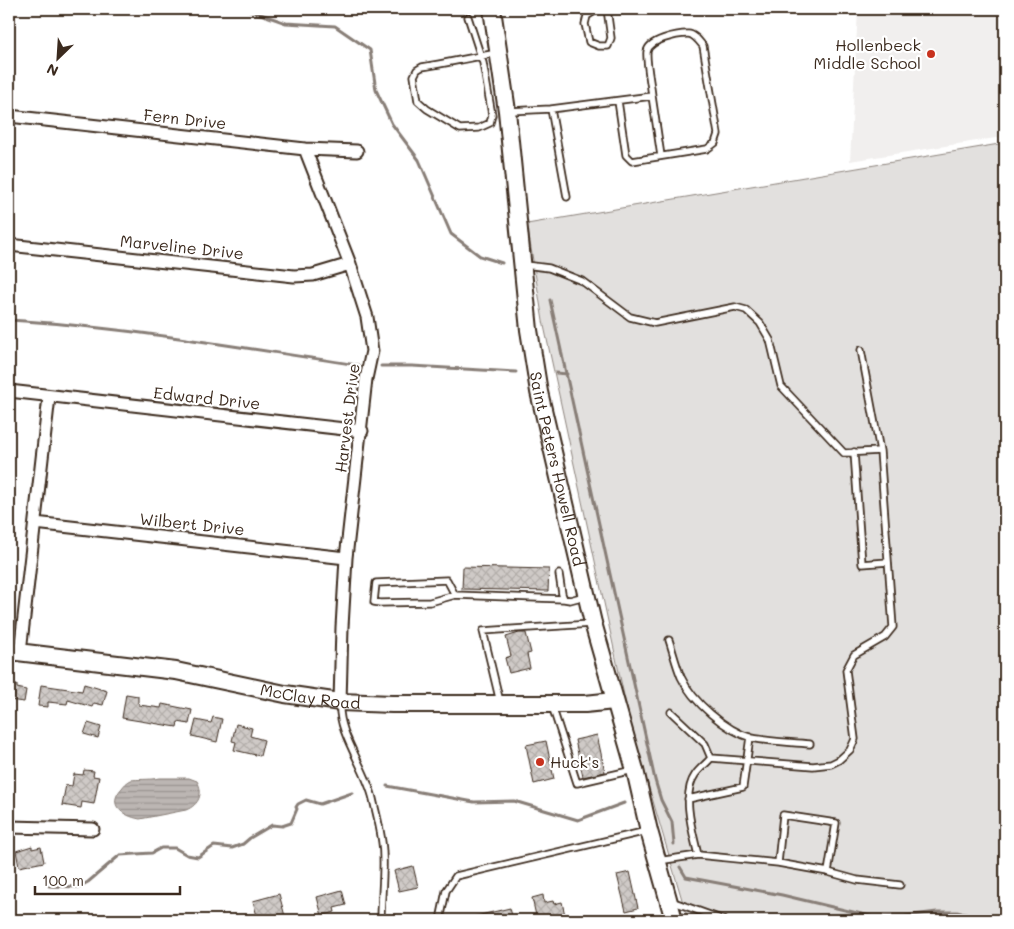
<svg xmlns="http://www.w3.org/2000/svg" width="1014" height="929" font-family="Mali,sans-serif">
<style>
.built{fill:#f1efee}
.green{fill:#e2e0de;stroke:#8e857e}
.water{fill:url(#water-rules);stroke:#887e77}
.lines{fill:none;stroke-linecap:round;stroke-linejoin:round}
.stream{stroke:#887e77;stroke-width:3}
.building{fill:url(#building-cross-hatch);stroke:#3b2a1e}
.service-casing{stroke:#3b2a1e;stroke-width:9}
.minor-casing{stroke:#3b2a1e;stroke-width:15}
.secondary-casing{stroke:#3b2a1e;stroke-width:20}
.service{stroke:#fff;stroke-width:5.5}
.minor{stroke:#fff;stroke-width:11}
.secondary{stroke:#fff;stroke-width:16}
.poi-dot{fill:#c8321e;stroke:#fff;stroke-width:2}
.labels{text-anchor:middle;stroke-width:4.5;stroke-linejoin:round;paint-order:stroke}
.poi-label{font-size:16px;fill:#3b2a1e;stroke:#fff;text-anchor:end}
.street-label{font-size:16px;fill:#3b2a1e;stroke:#fff}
</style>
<defs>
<pattern id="water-rules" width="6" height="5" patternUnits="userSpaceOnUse" patternTransform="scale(1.25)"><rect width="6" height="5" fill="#bcb6b3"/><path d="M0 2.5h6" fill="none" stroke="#9a9491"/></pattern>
<pattern id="building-cross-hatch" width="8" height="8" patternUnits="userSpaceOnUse" patternTransform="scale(1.25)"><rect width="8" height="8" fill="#cfcac7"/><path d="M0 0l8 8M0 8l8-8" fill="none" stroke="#b3aeaa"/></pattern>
</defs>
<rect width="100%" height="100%" fill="#fff"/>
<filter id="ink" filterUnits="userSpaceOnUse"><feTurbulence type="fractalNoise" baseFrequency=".02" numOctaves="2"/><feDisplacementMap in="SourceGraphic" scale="10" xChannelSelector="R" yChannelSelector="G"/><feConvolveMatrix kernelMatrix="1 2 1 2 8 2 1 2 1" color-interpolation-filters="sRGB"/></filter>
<g filter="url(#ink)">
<path class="built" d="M 858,9 L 1005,9 L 1005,100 L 1002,137 L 850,161 Z"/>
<path class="green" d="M 1005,143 L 1005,920 L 688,920 L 630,723 L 543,321 L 527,224 Z"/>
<path class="water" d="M 159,778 L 189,778 L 197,781 C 204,793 199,805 186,810 L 140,819 C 123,816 106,805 122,788 C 124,785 127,782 131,780 C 136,779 151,780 159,778 Z"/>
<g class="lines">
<path class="stream" d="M 246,9 L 286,23 L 335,26 L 370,50 L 376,90 L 392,124 L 419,160 L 451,234 L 480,256 L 502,263
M 550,300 L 655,780 L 661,800 L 672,822 L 674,844
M 9,320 C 126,327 242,348 358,365
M 381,366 L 412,366 L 516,372
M 556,373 L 567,374
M 387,786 L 474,802 L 514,801 L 578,820 L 624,803
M 680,867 L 686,877 L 782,895 L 874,917 L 905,916 L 937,912 L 957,912 L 989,920
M 49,886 L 79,887 L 88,882 L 120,855 L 152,853 L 161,848 L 175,848 L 187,855 L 198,857 L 214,846 L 232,848 L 243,844 L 250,838 L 272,825 L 282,826 L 291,823 L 297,809 L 296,807 L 298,804 L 306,800 L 320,804 L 352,793"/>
</g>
<path class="building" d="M 463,567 L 549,569 L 548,591 L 462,589 Z
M 519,633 L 526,633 L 531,653 L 527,654 L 530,668 L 509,673 L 505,658 L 511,656 L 506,637 Z
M 9,684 L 17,685 L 17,688 L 26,690 L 24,702 L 9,700 Z
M 84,684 L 107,691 L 103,705 L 94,703 L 92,707 L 68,700 L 67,704 L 48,702 L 48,707 L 38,706 L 41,685 L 82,691 Z
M 126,694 L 138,696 L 138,703 L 139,703 L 139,705 L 161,708 L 162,704 L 192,710 L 189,724 L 178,722 L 177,727 L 122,718 Z
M 213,717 L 222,719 L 217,742 L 192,736 L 196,720 L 211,723 Z
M 88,723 L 101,727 L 98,738 L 84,734 Z
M 236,724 L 252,728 L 250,736 L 264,740 L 260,756 L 234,750 L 236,742 L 232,741 Z
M 597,735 L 605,772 L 583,777 L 575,740 Z
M 546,741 L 554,779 L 534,784 L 526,745 Z
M 84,770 L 94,771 L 93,776 L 99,777 L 94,804 L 82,802 L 81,808 L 62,805 L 66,785 L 72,786 L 74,774 L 83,775 Z
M 32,846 L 32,849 L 41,847 L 44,862 L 19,867 L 16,851 Z
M 413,866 L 418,887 L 399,891 L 394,871 Z
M 630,872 L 638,908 L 626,911 L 617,875 Z
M 342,890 L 346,905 L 334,908 L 335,912 L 322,916 L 317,897 Z
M 279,894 L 286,920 L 258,920 L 253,901 Z
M 543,895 L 544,903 L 553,901 L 554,904 L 562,902 L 566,920 L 537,920 L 532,898 Z
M 510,908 L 513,920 L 472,920 L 472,917 Z"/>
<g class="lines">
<g class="service-casing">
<path id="service" d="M 598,9 L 587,16 L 585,24 L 589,42 L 599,46 L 608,46 L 611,38 L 607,9
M 468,17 L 483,63 L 492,115 L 490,123 L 479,128 L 460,129 L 427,109 L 418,101 L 414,76 L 417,70 L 422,67 C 448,63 472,57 498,53
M 652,96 L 661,156
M 551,109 L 652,96 C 651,85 646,62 647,52 C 648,40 677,34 688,34 C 694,34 699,41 703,46 L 718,134 L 715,143 L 707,149 L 632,161 L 626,155 L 618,101
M 509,111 L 551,109 L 567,197
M 525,265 L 549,268 L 582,281 L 630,317 L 655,323 L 735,307 L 746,310 L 760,323 L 770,340 L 781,386 L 844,453 L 880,451 L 893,627 L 885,637 L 854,655 L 846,670 L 855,739 L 850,750 L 839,760 L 831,764 L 813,766 L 711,758 C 706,764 699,769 695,775 C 681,795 693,833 698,855
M 861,350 L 880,451
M 854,452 L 862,564 L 888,562
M 559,574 L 562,594 L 564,599 L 570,600 L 585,596
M 455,595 L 447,580 L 376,583 L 374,602 L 380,603 L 430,602 L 455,595 L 564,599
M 669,640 C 673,652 676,665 681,677 C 692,701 726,731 752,738 C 771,742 791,742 810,744
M 500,702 L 483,631 L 591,624
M 340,703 C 337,733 366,768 373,799 C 377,817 383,837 383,855 C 384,877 381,899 381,920
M 552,706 L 577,783 L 633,770
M 671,712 L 705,744 L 711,758
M 688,799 L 743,787 L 750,737
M 658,861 L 698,855 L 778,863 L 828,872 L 836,823 L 783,815 L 778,863
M 828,872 L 857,880 L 900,885
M 671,901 L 724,920
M 440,920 L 446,891 L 456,876 L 647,831
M 654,920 L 671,918"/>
</g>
<g class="minor-casing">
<path id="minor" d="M 9,116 L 305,149 L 357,151
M 305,149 L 350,264 L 367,317 L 372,351 L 366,379 L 346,558 L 342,627 L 340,702
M 9,245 L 294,276 L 313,275 L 350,264
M 9,391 L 362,431
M 35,523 L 346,558
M 20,652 L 49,397
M 9,827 L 93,829"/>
</g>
<g class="secondary-casing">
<g id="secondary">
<path id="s1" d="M 492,9 L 507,111 L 529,330 L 539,392 L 593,623 L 635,770 L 649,831 L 674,920"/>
<path id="s2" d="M 9,651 L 176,671 L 285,694 L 340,702 L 392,704 L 585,704 L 614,701"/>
</g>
</g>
<use href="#service" class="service"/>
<use href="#minor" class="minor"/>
<use href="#secondary" class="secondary"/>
</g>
</g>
<g class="poi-dot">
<circle cx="931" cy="54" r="5"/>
<circle cx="540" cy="762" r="5"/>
</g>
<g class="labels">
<g class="poi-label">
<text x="921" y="51">Hollenbeck<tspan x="921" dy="18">Middle School</tspan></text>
<text x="550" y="768" text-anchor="start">Huck's</text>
</g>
<g class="street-label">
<text transform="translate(185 119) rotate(6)" y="6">Fern Drive</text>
<text transform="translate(182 247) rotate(6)" y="6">Marveline Drive</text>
<text transform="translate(207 398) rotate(6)" y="6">Edward Drive</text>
<text transform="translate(347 418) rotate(-83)" y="6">Harvest Drive</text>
<text dy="6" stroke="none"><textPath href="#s1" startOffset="465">Saint Peters Howell Road</textPath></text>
<text transform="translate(192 524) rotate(6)" y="6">Wilbert Drive</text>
<text dy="6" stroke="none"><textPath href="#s2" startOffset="305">McClay Road</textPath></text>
</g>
</g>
<rect width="1014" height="929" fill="none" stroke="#fff" stroke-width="30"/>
<rect x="15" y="15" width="984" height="899" fill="none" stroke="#3b2a1e" stroke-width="2" filter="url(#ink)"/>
<g transform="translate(58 58) rotate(205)" stroke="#ffffff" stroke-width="4" paint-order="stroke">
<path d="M0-4L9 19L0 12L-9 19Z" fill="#3b2a1e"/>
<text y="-8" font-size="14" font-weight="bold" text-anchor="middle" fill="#3b2a1e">N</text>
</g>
<path d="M35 886v8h145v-8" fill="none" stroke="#3b2a1e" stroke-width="2.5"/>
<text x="42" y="886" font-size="15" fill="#3b2a1e" stroke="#ffffff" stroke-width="4" paint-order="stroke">100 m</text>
</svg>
